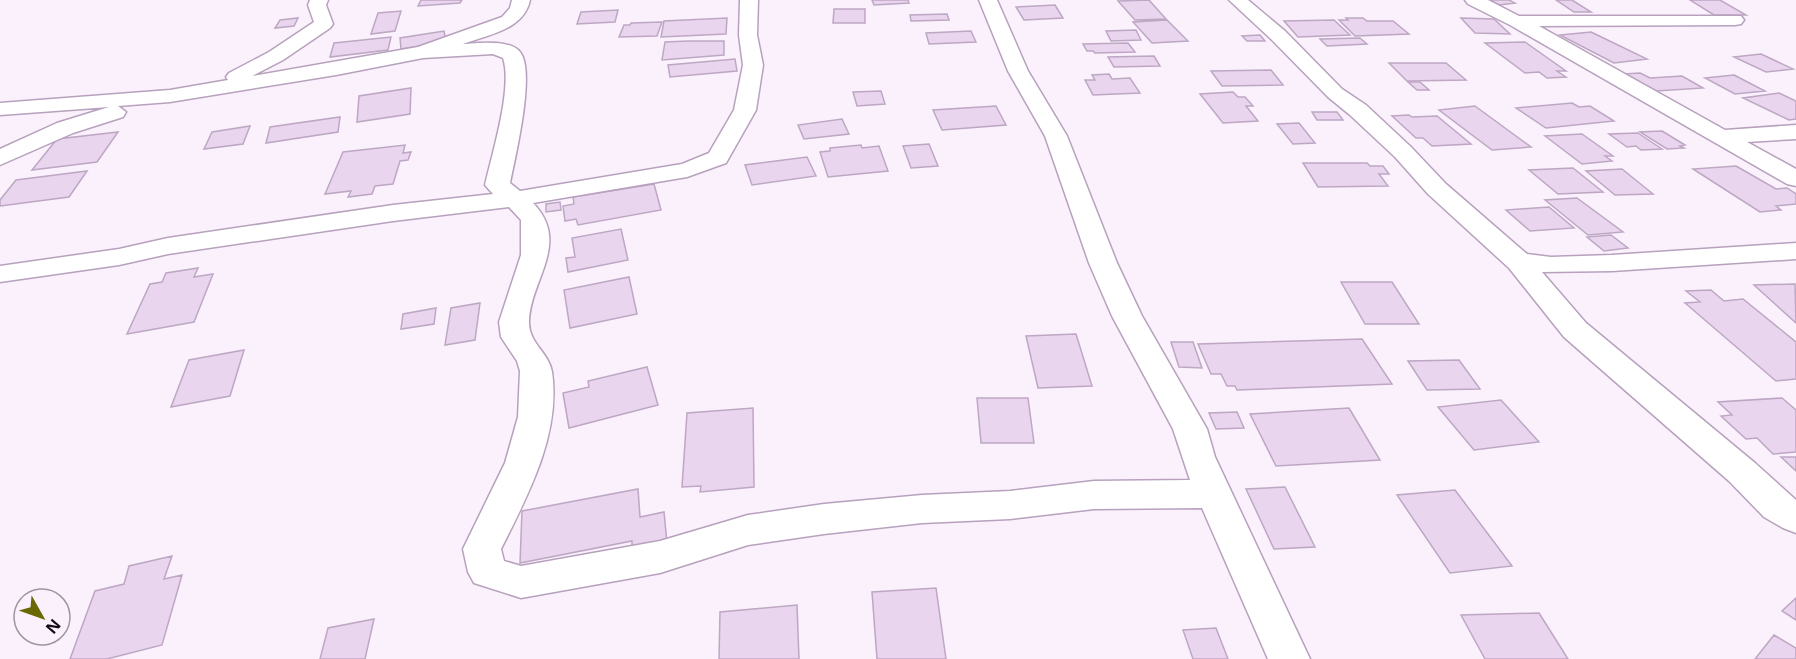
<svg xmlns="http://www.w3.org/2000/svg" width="1796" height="659" font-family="'Open Sans',sans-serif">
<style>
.building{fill:#ead5ef;stroke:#bda7c3;stroke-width:1.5}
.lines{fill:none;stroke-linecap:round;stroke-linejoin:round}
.minor-casing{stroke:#b7a1bd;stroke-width:3}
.minor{fill:#fff;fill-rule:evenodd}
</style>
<rect width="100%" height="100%" fill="#faf1fd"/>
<path class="building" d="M 421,0 L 462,0 L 460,3 L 418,6 Z
M 872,0 L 908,0 L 909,3 L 874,5 Z
M 1149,0 L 1166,19 L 1135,20 L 1118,1 Z
M 1489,0 L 1509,0 L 1515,3 L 1499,5 Z
M 1556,0 L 1572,0 L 1591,12 L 1574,12 Z
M 1690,0 L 1720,0 L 1746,15 L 1714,15 Z
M 1055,5 L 1063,18 L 1024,20 L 1016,7 Z
M 834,9 L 865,9 L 865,23 L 833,23 Z
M 618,10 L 615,22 L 577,24 L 581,12 Z
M 401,11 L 395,31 L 371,34 L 378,13 Z
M 947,14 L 949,20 L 911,21 L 910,15 Z
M 298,18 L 294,26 L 275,28 L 280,20 Z
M 727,18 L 726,34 L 661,37 L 664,21 Z
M 1346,18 L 1363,18 L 1367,21 L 1393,21 L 1409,34 L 1355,36 L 1339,20 L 1348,20 Z
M 1461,18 L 1494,19 L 1510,34 L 1475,33 Z
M 1167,20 L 1188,41 L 1152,43 L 1133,22 Z
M 1334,20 L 1350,35 L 1298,37 L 1284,21 Z
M 662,22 L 657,36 L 619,37 L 624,25 L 630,25 L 631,23 Z
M 1136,30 L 1141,40 L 1111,41 L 1106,31 Z
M 444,31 L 446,42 L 401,49 L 400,38 Z
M 971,31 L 976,42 L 929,44 L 926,33 Z
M 1591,32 L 1647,59 L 1614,63 L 1560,35 Z
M 1260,35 L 1265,41 L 1247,41 L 1242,36 Z
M 391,37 L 388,50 L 330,57 L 334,43 Z
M 1360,38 L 1367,44 L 1327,46 L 1320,39 Z
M 688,41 L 724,41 L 724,55 L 662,60 L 665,42 Z
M 1525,42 L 1566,71 L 1557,71 L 1566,77 L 1547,78 L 1539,72 L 1525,73 L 1485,43 Z
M 1128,43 L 1135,52 L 1095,53 L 1093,51 L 1087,51 L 1083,44 Z
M 1761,54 L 1793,69 L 1766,72 L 1734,57 Z
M 1154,56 L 1160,66 L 1114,67 L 1108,57 Z
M 735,59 L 737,71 L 670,77 L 668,65 Z
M 1389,63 L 1446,63 L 1466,80 L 1407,81 Z
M 1271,70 L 1283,85 L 1222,86 L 1211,71 Z
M 1640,73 L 1650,78 L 1682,76 L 1703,88 L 1656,91 L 1622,74 Z
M 1109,74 L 1112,79 L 1130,78 L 1140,93 L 1093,95 L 1085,80 L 1095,80 L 1092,75 Z
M 1734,75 L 1765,91 L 1735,94 L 1705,78 Z
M 1408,82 L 1420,82 L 1429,90 L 1417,90 Z
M 411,88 L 410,114 L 357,122 L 359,96 Z
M 881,91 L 885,104 L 857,106 L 853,92 Z
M 1233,92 L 1238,97 L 1245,97 L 1253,106 L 1246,106 L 1258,121 L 1223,123 L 1200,94 Z
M 1779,93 L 1796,101 L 1796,119 L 1789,120 L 1743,98 Z
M 1572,103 L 1579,107 L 1590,106 L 1614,121 L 1546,128 L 1516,108 Z
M 996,106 L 1006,125 L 942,130 L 933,110 Z
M 1475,106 L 1531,147 L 1492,150 L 1439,110 Z
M 1312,112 L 1337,112 L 1343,120 L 1317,120 Z
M 1409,115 L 1412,117 L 1437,116 L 1471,144 L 1432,146 L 1423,138 L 1416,138 L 1392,116 Z
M 340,117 L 338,132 L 266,143 L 270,127 Z
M 842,119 L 849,134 L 804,139 L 798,125 Z
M 1299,123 L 1315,143 L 1293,144 L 1277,124 Z
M 250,126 L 243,144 L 204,149 L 212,132 Z
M 1662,131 L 1685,145 L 1680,146 L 1684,148 L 1667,149 L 1640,132 Z
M 118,132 L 97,162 L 32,170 L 57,139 Z
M 1638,133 L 1662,149 L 1641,150 L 1636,146 L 1627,147 L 1609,134 Z
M 1582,134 L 1613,156 L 1605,156 L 1612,161 L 1582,164 L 1545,136 Z
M 929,144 L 938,166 L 911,168 L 903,146 Z
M 405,145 L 403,153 L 411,152 L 408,160 L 400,161 L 393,184 L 375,186 L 372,194 L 348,197 L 351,191 L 325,194 L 343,152 Z
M 861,145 L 862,148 L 879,146 L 888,171 L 828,177 L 820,152 L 830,151 L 830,148 Z
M 807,157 L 816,176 L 752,185 L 745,165 Z
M 1303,163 L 1367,163 L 1370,166 L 1383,166 L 1389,174 L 1379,174 L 1388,186 L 1318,187 Z
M 1736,166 L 1776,189 L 1787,188 L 1796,194 L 1796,204 L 1776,206 L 1781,210 L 1760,212 L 1693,169 Z
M 1573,168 L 1603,192 L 1558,194 L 1529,170 Z
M 1622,169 L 1653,194 L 1615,195 L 1586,171 Z
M 87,171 L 69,197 L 0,206 L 0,200 L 16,180 Z
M 654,184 L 661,210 L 578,225 L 576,219 L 565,221 L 563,206 L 574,204 L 573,197 Z
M 1577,198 L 1623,232 L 1588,235 L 1545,200 Z
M 560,202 L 561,210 L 546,212 L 546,204 Z
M 1549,207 L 1574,228 L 1530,231 L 1506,210 Z
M 621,229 L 628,260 L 568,272 L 566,258 L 575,257 L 572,238 Z
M 1611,235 L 1628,248 L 1604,251 L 1587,237 Z
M 198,268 L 194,277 L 213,274 L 194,322 L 127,334 L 150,284 L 162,282 L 166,273 Z
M 629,277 L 637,314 L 570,328 L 564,290 Z
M 1341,282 L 1392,282 L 1419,324 L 1365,324 Z
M 1795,284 L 1796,323 L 1754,285 Z
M 1711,290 L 1724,301 L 1743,299 L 1796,342 L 1796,379 L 1776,381 L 1685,303 L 1700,302 L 1686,291 Z
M 480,303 L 475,340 L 445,345 L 451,308 Z
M 436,308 L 434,324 L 401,329 L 403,314 Z
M 1076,334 L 1092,386 L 1038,388 L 1026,336 Z
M 1362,339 L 1392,384 L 1237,390 L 1235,386 L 1227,386 L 1221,374 L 1211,374 L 1198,344 Z
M 1171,342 L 1193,342 L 1202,368 L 1179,367 Z
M 244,350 L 230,396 L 171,407 L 189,360 Z
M 1459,360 L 1480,389 L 1427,390 L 1408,361 Z
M 647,367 L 658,405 L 569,428 L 563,393 L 589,387 L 588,381 Z
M 977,398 L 1028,398 L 1034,443 L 981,443 Z
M 1782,398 L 1796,410 L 1796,452 L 1773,454 L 1757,438 L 1746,439 L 1721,416 L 1732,415 L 1718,402 Z
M 1501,400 L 1539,442 L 1474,450 L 1438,407 Z
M 753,408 L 754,487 L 700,492 L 701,486 L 682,487 L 687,413 Z
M 1349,408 L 1380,460 L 1276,466 L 1250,414 Z
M 1237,412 L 1244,428 L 1216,429 L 1209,413 Z
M 1781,457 L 1796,457 L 1796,471 Z
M 1285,487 L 1315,547 L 1274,549 L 1246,489 Z
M 638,489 L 640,517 L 664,512 L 667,543 L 632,551 L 632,541 L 520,563 L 522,511 Z
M 1455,490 L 1512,566 L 1450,573 L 1397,495 Z
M 172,556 L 164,579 L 182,575 L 162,645 L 107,659 L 70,659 L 95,591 L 124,584 L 129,566 Z
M 936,588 L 946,659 L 877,659 L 872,592 Z
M 1796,598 L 1796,620 L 1782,611 Z
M 797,605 L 799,659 L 719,659 L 720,612 Z
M 1539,613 L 1568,659 L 1485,659 L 1461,615 Z
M 374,619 L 365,659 L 320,659 L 328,628 Z
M 1216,628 L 1228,659 L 1193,659 L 1183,630 Z
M 1774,635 L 1796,648 L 1796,659 L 1755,659 Z"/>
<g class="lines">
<g class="minor-casing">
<path id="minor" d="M 310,0 L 328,0 L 326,5 L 333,24 L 330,28 L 283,60 L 252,76 L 418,47 L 502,17 L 510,8 L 512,0 L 530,0 C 524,30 487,35 463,44 C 478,43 510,39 520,52 C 536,71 515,158 510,183 L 520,191 L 682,164 L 709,153 L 734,110 L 743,65 L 739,35 L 740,0 L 758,0 L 757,35 L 763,65 L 756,110 L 726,163 L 687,177 L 533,203 C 572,243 529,281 529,323 C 529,343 549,353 552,372 C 561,434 528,495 501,549 L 504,561 L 521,566 L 660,541 L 748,515 L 824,504 L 922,495 L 1010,491 L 1094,481 L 1190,480 L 1173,429 L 1112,316 L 1089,263 L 1045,136 L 1008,71 L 979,0 L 997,0 L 1028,71 L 1067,136 L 1117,263 L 1142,316 L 1207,429 L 1215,457 L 1310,659 L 1268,659 L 1202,508 L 1094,509 L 1010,519 L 922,523 L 824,534 L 748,545 L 660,573 L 521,598 L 474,583 L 468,572 L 463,549 L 505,463 L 518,417 L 520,371 L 517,361 L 501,337 L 499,322 L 521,255 L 521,220 L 509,207 L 393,221 L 168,254 L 119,265 L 0,282 L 0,266 L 119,249 L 168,238 L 393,205 L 493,194 L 485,185 C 492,154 513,87 503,58 L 493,54 L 423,58 L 336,75 L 170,102 L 118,106 L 126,112 L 123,117 L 73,133 L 0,165 L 0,149 L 57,123 L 109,107 L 0,115 L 0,103 L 170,90 L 228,80 L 226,77 L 229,73 L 269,52 L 314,22 L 308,5 Z
M 1229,0 L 1248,0 L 1285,31 L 1342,89 L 1366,105 L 1411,147 L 1446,184 L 1527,254 L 1551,257 L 1612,255 L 1796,243 L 1796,259 L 1612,271 L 1542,272 L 1586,323 L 1755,463 L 1796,500 L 1796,533 L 1783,528 L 1764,517 L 1729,481 L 1564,337 L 1509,268 L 1428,194 L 1395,157 L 1350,115 L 1328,97 L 1271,39 Z
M 1465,0 L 1488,0 L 1519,16 L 1741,16 L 1744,20 L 1741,24 L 1735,25 L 1539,26 L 1725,130 L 1796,125 L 1796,139 L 1747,142 L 1796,169 L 1796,186 L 1787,184 L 1510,25 L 1468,4 Z"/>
</g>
<use href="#minor" class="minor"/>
</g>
<g transform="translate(42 617) rotate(130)"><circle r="28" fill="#faf1fd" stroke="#9d95a0" stroke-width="1.5"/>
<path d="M0-4.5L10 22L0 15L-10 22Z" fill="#696802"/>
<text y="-9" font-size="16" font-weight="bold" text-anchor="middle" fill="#120b14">N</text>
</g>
</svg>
